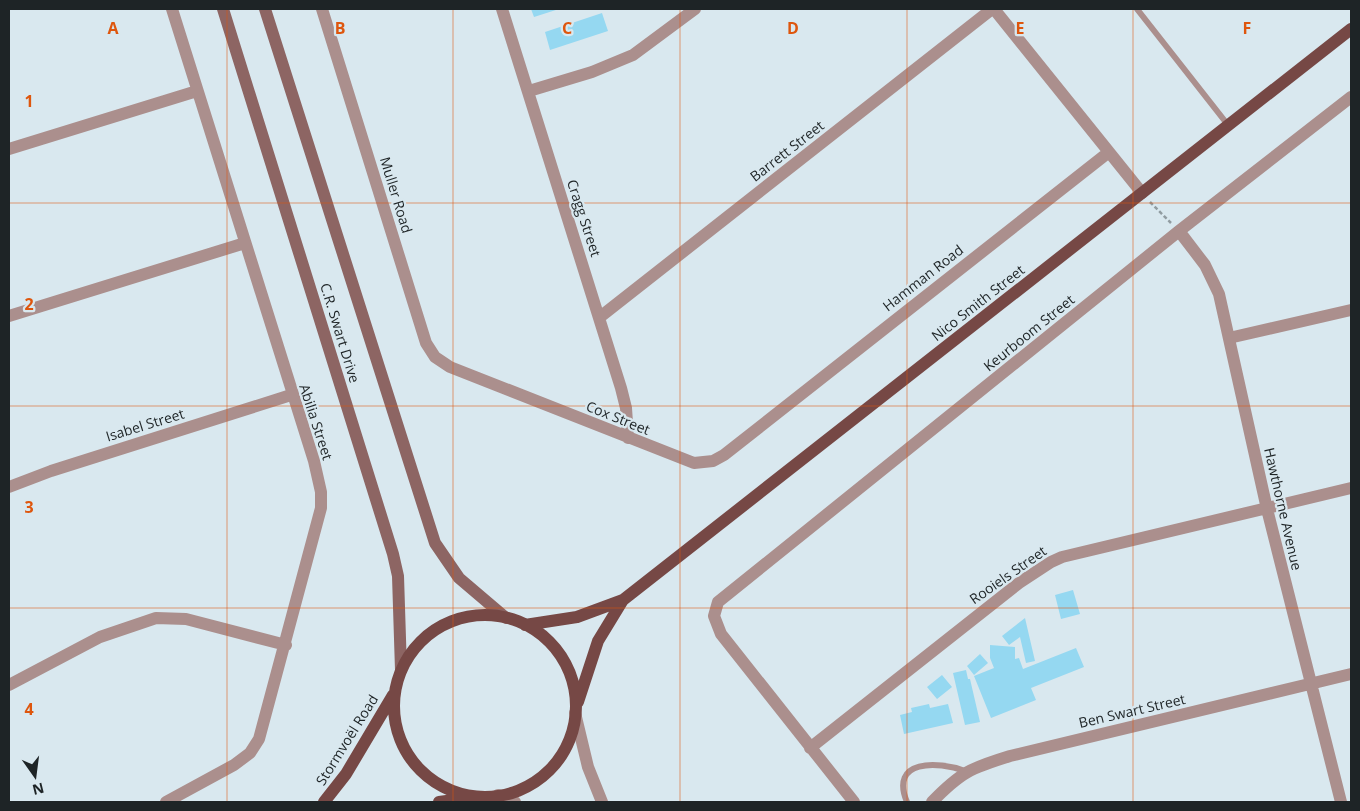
<svg xmlns="http://www.w3.org/2000/svg" width="1360" height="811" font-family="'Open Sans',sans-serif">
<style>
.building{fill:#95d8f1}
.lines{fill:none;stroke-linecap:round;stroke-linejoin:round}
.path{stroke:#919ca1;stroke-width:2.5;stroke-dasharray:4 2.5;stroke-linecap:butt}
.service{stroke:#ab8f8d;stroke-width:6}
.minor{stroke:#ab8f8d;stroke-width:12}
.secondary{stroke:#8d6563;stroke-width:12}
.primary{stroke:#764845;stroke-width:12}
.grid{fill:none;stroke:#de560d;stroke-width:1;stroke-opacity:0.55}
.labels{text-anchor:middle;stroke-width:4.5;stroke-linejoin:round;paint-order:stroke}
.street-label{font-size:14px;fill:#1e2426;stroke:#d9e8ef}
.grid-label{font-size:16px;text-anchor:middle;font-weight:bold;fill:#de560d;stroke:#d9e8ef;stroke-width:4.5;stroke-linejoin:round;paint-order:stroke}
</style>
<rect width="100%" height="100%" fill="#d9e8ef"/>
<path class="building" d="M 531,9 L 559,9 L 534,17 Z
M 602,13 L 608,31 L 550,50 L 545,32 Z
M 1073,590 L 1080,614 L 1061,619 L 1055,595 Z
M 1025,618 L 1035,661 L 1026,663 L 1020,637 L 1009,645 L 1002,636 Z
M 990,645 L 1015,647 L 1015,659 L 1019,658 L 1023,669 L 1076,648 L 1084,667 L 1031,688 L 1036,700 L 991,718 L 974,676 L 994,668 L 990,658 Z
M 980,654 L 988,663 L 974,675 L 967,666 Z
M 966,670 L 968,679 L 970,679 L 980,722 L 965,725 L 953,673 Z
M 942,675 L 952,687 L 937,699 L 927,687 Z
M 929,704 L 930,708 L 948,704 L 953,723 L 904,734 L 900,715 L 912,712 L 911,708 Z"/>
<g class="lines">
<path class="path" d="M 1150,202 L 1171,223"/>
<path class="service" d="M 1137,9 L 1228,125
M 907,802 C 889,759 938,761 965,771"/>
<path class="minor" d="M 322,9 L 426,343 L 435,357 L 450,367 L 694,463 L 713,461 L 724,455 L 1109,152
M 502,9 L 621,388 L 626,408 L 628,438
M 994,9 L 1142,193
M 529,91 L 592,72 L 633,55 L 695,9
M 9,149 L 197,91
M 1179,231 L 1205,265 L 1219,294 L 1267,509 L 1341,802
M 9,316 L 245,243
M 600,317 L 992,9
M 1229,338 L 1351,310
M 9,487 L 51,471 L 291,395
M 9,685 L 100,637 L 156,618 L 186,619 L 286,645
M 575,713 L 588,767 L 602,802
M 810,748 L 1019,583 L 1051,562 L 1062,557 L 1351,488
M 498,795 L 515,802
M 166,802 L 234,765 L 250,753 L 259,739 L 321,508 L 321,492 L 314,461 L 172,9
M 854,802 L 721,634 L 714,616 L 718,602 L 1179,231 L 1351,97
M 932,802 C 961,772 971,768 1010,756 L 1351,674"/>
<path class="secondary" d="M 223,9 L 393,554 L 398,576 L 401,670
M 265,9 L 435,543 L 459,578 L 506,618"/>
<path class="primary" d="M394 706a91 91 0 1 1 182 0a91 91 0 1 1-182 0Z
M 525,625 L 577,617 L 623,600 L 1351,29
M 578,702 L 598,641 L 623,600
M 324,802 L 346,774 L 393,695
M 439,802 L 469,798"/>
</g>
<path class="grid" d="M 227,9 L 227,802M 453,9 L 453,802M 680,9 L 680,802M 907,9 L 907,802M 1133,9 L 1133,802M 9,203 L 1351,203M 9,406 L 1351,406M 9,608 L 1351,608"/>
<g class="labels">
<g class="street-label">
<text transform="translate(787 151) rotate(-38)" y="5">Barrett Street</text>
<text transform="translate(396 195) rotate(73)" y="5">Muller Road</text>
<text transform="translate(584 218) rotate(72)" y="5">Cragg Street</text>
<text transform="translate(923 278) rotate(-38)" y="5">Hamman Road</text>
<text transform="translate(978 303) rotate(-38)" y="5">Nico Smith Street</text>
<text transform="translate(340 333) rotate(73)" y="5">C.R. Swart Drive</text>
<text transform="translate(1029 333) rotate(-39)" y="5">Keurboom Street</text>
<text transform="translate(618 418) rotate(22)" y="5">Cox Street</text>
<text transform="translate(316 422) rotate(72)" y="5">Abilia Street</text>
<text transform="translate(145 425) rotate(-17)" y="5">Isabel Street</text>
<text transform="translate(1283 509) rotate(77)" y="5">Hawthorne Avenue</text>
<text transform="translate(1008 575) rotate(-35)" y="5">Rooiels Street</text>
<text transform="translate(1132 711) rotate(-13)" y="5">Ben Swart Street</text>
<text transform="translate(347 740) rotate(-58)" y="5">Stormvoël Road</text>
</g>
</g>
<g class="grid-label">
<text x="113" y="34">A</text>
<text x="340" y="34">B</text>
<text x="567" y="34">C</text>
<text x="793" y="34">D</text>
<text x="1020" y="34">E</text>
<text x="1247" y="34">F</text>
<text x="29" y="107">1</text>
<text x="29" y="310">2</text>
<text x="29" y="513">3</text>
<text x="29" y="715">4</text>
</g>
<rect width="1360" height="811" fill="none" stroke="#1e2426" stroke-width="20"/>
<g transform="translate(35 776) rotate(166)" stroke="#d9e8ef" stroke-width="4" paint-order="stroke">
<path d="M0-4L9 19L0 12L-9 19Z" fill="#1e2426"/>
<text y="-8" font-size="14" font-weight="bold" text-anchor="middle" fill="#1e2426">N</text>
</g>
</svg>
